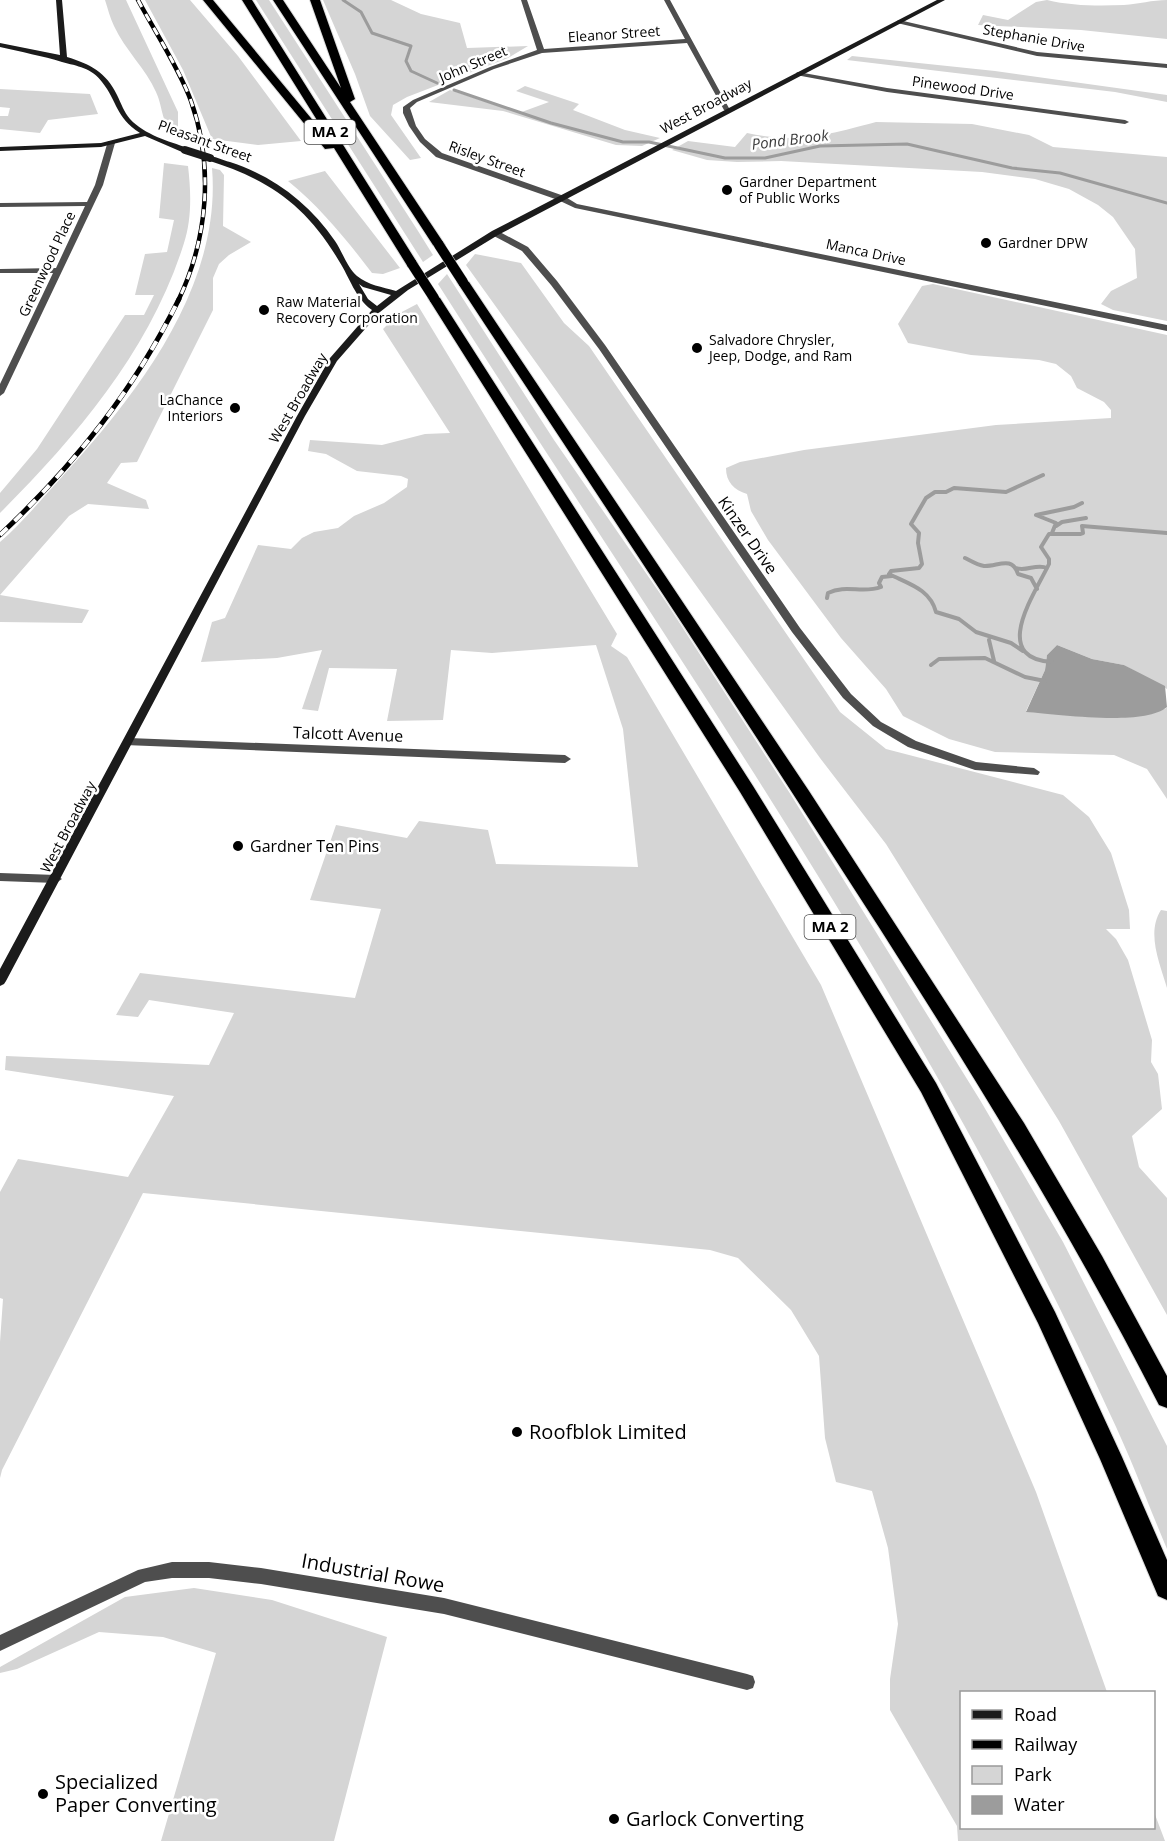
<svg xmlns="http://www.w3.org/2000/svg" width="1167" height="1841" font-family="'Open Sans',sans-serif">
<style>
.green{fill:#d5d5d5}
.water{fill:#9c9c9c}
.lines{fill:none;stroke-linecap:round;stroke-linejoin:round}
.stream-far1{stroke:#9c9c9c;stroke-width:3}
.stream{stroke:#9c9c9c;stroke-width:4}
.highway-casing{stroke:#dbdbdb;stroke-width:2}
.street{fill:#4e4e4e;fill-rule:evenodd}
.secondary{fill:#1b1b1b;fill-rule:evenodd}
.highway{fill:#000;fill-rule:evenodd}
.rail-far1-casing{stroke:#000;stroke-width:4.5}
.rail-casing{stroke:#000;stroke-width:5}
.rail-far1{stroke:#fff;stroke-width:3;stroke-dasharray:8;stroke-linecap:butt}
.rail{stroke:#fff;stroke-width:4;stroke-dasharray:10;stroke-linecap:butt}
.highway-bridge-casing{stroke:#dbdbdb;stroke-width:11;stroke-linecap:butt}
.secondary-bridge{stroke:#1b1b1b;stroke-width:8}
.highway-bridge{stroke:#000;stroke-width:10}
.poi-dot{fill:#000;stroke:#fff;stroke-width:2}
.labels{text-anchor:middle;stroke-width:5;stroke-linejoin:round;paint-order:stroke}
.far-street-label{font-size:14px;fill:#000;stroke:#fff}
.far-poi-label{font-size:14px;fill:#000;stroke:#fff;text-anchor:start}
.shield{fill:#fff;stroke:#4c4c4c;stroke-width:1.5}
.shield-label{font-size:15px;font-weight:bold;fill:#000}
.far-water-label{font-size:15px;font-style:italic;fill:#3d3d3d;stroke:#fff}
.street-label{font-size:16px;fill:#000;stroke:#fff}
.poi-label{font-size:16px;fill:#000;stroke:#fff;text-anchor:start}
.near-poi-label{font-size:20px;fill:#000;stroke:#fff;text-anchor:start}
.near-street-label{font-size:20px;fill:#000;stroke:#fff}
</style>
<rect width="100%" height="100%" fill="#fff"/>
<path class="green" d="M 105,0 L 126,0 L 178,112 L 178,135 C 160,125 164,109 156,92 C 146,69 125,50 114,26 C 110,18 108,9 105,0 Z
M 145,0 L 190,0 L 238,56 L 301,141 L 258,145 L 212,139 L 183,70 Z
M 256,0 L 269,0 L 418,231 L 433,255 L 423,262 Z
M 323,0 L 391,0 L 421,14 L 460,23 L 467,48 L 528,46 L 508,58 L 407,97 L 393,105 L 391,115 L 421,158 L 410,160 L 370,116 L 355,74 Z
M 1047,0 C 1071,6 1099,6 1124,5 C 1139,4 1152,0 1167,0 L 1167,39 L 1081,30 L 978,25 L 983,15 L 1008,20 L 1036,2 Z
M 852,56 L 995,71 L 1167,95 L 1167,102 L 1115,92 L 847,60 Z
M 525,86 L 579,104 L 573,110 L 625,130 L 660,138 L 642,146 L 616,145 L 503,111 L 429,102 L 450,90 L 519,113 L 549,102 L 516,91 Z
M 0,89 L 90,94 L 98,114 L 48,120 L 40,133 L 0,129 L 0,116 L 8,116 L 10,108 L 0,107 Z
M 876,122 L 972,124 L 1029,135 L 1053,147 L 1167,157 L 1167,321 L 1113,310 L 1101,304 L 1111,291 L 1137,278 L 1135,249 L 1113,217 L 1098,205 L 1069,189 L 1035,179 L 982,172 L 891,167 L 781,161 L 737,162 L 707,160 L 672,150 L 688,141 L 735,147 L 747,133 C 799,144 826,135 876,122 Z
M 164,163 L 188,166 C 191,191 192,219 184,243 C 151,349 77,436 0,513 L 0,493 L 37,449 L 125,315 L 144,315 L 154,295 L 135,295 L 145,254 L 167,252 L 174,220 L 159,218 Z
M 212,168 L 220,170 L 224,175 L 223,226 L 251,242 L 229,255 L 219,264 L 213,278 L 213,310 L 137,462 L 121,463 L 107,483 L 146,500 L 149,509 L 88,504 L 69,516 L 0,595 L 89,610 L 82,623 L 0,622 L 0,542 C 22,523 40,501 60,479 C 136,396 222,287 212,168 Z
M 325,171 L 400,268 L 383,274 L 372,273 C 346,239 321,208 288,181 Z
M 475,254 L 521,263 L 564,323 L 589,346 L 840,712 L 886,749 L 1063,795 L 1089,817 L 1111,853 L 1129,910 L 1130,929 L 1106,929 L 1116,939 L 1128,960 L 1152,1040 L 1151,1062 L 1158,1074 L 1162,1109 L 1132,1136 L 1139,1167 L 1167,1198 L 1167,1315 L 1059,1121 L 886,844 L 820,758 L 466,265 Z
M 447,274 L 554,440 L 666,602 L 791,795 L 980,1100 L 1063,1242 L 1167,1446 L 1167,1549 C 1148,1504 1131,1458 1110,1414 C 1065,1316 1016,1219 964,1125 C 804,835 615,563 438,284 Z
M 933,284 L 1167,335 L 1167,689 L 1124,665 L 1092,659 L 1057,645 L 1047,655 L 1045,670 L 1026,711 L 1165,709 L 1167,707 L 1167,799 L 1147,769 L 1114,755 L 995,752 L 949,739 L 903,716 L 886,689 L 841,638 L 768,540 L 751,511 L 747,494 C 734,490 726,482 726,468 L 740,462 L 804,450 L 996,425 L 1111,418 L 1111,410 L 1104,402 L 1077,388 L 1071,376 L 1056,364 L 1039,360 L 971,355 L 908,343 L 898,324 L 922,286 Z
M 417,304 L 617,634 L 611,646 L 627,657 L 821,985 L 1036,1492 L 1107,1692 L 962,1692 L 962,1828 L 1154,1828 L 1154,1812 L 1165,1841 L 958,1841 L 957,1826 L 890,1710 L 890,1679 L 898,1624 L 888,1548 L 872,1491 L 836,1482 L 825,1438 L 819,1356 L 791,1310 L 738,1258 L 710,1250 L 143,1193 L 2,1470 L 0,1478 L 0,1342 L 3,1299 L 0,1298 L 0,1192 L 18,1159 L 128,1177 L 174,1096 L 5,1070 L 6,1056 L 209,1065 L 234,1013 L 149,1000 L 138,1017 L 116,1015 L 140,973 L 355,998 L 381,909 L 310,900 L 336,825 L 407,838 L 419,821 L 488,830 L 496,864 L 638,867 L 623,729 L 596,645 L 492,653 L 451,650 L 443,720 L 387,721 L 397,669 L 329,668 L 318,711 L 302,709 L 322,650 L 277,658 L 201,662 L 212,622 L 225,618 L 258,545 L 291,549 L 302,538 L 314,532 L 338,528 L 354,516 L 384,503 L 407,487 L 408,479 L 401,476 L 357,471 L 326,454 L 308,451 L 310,440 L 382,445 L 425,434 L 450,433 L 383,329 L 398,314 Z
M 1161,910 L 1167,911 L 1167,988 C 1160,964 1146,933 1161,910 Z
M 194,1588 L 272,1600 L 387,1637 L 334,1841 L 161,1841 L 216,1653 L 163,1637 L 99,1632 L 17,1669 L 0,1673 L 0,1667 L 125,1597 Z"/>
<path class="water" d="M 1057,645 L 1092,659 L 1124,665 L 1165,686 L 1167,707 C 1143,727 1058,714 1026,712 L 1045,670 L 1047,655 Z"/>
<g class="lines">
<path class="stream-far1" d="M 343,0 L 361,12 L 372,33 L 411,46 L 406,61 L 411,71 L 437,83
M 454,90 L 551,123 L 623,142 L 649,142 L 725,158 L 765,158 L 820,146 L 907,144 L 1012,168 L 1060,173 L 1167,203"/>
<path class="stream" d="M 1056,526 L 1062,522 L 1086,518
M 1052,533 L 1056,523 L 1036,515 L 1074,507 L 1082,503
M 965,558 C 971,561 977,565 984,566 C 997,567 1012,555 1018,574 L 1031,578 L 1037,589
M 1016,568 C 1026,572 1037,563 1047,568
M 827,598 L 828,593 C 846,584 863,594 881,587 L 879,583 L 882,577 L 892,576
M 989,640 L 994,661
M 1023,651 L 1011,643 L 976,632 L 959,619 L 936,612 C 930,589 909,584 889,574 L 891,571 L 919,568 L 922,564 L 918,543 L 919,533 L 911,524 L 926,498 L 935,492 L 946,492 L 954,488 L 1006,492 L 1043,475
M 1052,662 C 990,658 1034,595 1049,564 L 1049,559 L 1041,547 L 1049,534 L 1080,534 L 1083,533 L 1082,526 L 1167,533
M 931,665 L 939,659 L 985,658 L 1025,677 L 1045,681"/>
<g class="highway-casing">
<path id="highway" d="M 203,0 L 213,0 L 330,141 L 242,0 L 252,0 L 418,264 L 416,267 L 408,267 L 334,148 L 325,149 Z
M 273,0 L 283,0 L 341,88 L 310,0 L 320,0 L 355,99 L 350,102 L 445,245 L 443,247 L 435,247 L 433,245 Z
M 463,278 L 469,282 L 809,791 L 1024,1123 L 1102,1256 L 1167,1376 L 1167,1408 L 1159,1405 C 1059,1209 942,1024 822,839 C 702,652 579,467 457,282 Z
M 434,294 L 440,298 L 753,786 L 936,1083 L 1055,1312 L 1122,1457 L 1167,1560 L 1167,1600 L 1158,1596 L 1100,1459 L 1038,1323 L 921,1092 L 740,792 L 428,298 Z"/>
</g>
<path class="street" d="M 521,0 L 527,0 L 544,49 L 685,39 L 664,0 L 670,0 L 730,110 L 727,112 L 724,110 L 687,43 L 542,53 L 494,69 L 417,102 L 410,108 L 416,126 L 425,139 L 442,153 L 564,196 L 577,204 L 1167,325 L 1167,331 L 575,208 L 558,200 L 436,157 L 420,142 L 409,126 L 403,113 L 403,107 L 413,100 L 490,67 L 537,50 Z
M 899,20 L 1037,52 L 1167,64 L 1167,68 L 1037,56 L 897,23 L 897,21 Z
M 798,72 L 887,88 L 1125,120 L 1129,122 L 1125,124 L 887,92 L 796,75 L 796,73 Z
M 108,141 L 115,143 L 103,185 L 4,393 L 0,396 L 0,384 L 53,273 L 0,273 L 0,269 L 56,268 L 85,206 L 0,207 L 0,203 L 87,202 L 95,185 Z
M 492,231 L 498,231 L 528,247 L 557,281 L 605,345 L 800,628 L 851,694 L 881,722 L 916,741 L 976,762 L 1034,768 L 1040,772 L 1038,775 L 975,770 L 908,747 L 873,726 L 843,698 L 792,632 L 599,349 L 551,285 L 522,251 L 492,235 Z
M 129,738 L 565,755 L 571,759 L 565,763 L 125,745 L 124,742 Z
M 0,873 L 56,875 L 62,879 L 56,883 L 0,881 Z
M 172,1562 L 209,1562 L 261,1568 L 444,1598 L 747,1674 L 753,1676 L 755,1682 L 753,1688 L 747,1690 L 444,1614 L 261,1584 L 209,1578 L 172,1578 L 145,1582 L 0,1651 L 0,1635 L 138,1570 Z"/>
<path class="secondary" d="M 56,0 L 62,0 L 67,57 C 90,64 106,72 117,95 C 121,103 124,112 130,119 C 145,135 168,141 188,148 L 188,152 L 182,152 L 145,136 L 101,147 L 0,151 L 0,147 L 101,143 L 140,133 C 115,117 118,102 102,82 C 92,68 77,66 62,62 C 43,56 21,52 0,47 L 0,43 L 60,55 Z
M 937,0 L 945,0 L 498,235 L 408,290 L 380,312 L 337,361 L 305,416 L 6,981 L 4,984 L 0,986 L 0,969 L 297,416 L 330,358 L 372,310 C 355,298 350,278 339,261 C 306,205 268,179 207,160 L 207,156 C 215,156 222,160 230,162 C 273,176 309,203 335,241 C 342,251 348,269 357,276 C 368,285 382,287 396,291 L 492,231 ZM 359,284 L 363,287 L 391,295 L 377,306 L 368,299 Z"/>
<use href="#highway" class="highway"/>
<g class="rail-far1-casing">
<path id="rail-far1" d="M 138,0 C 154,30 180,70 191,101 C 214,166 208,239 178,301"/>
</g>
<g class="rail-casing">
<path id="rail" d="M 0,535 C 75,464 133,392 179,299"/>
</g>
<use href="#rail-far1" class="rail-far1"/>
<use href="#rail" class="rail"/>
<g class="highway-bridge-casing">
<path id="highway-bridge" d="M 439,245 L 463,282
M 412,264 L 434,298"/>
</g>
<path class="secondary-bridge" d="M 185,150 L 210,158"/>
<use href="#highway-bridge" class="highway-bridge"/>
</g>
<g class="poi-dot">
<circle cx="727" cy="190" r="6"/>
<circle cx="986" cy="243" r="6"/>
<circle cx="264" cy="310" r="6"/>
<circle cx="697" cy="348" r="6"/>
<circle cx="235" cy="408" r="6"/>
<circle cx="238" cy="846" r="6"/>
<circle cx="517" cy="1432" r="6"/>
<circle cx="43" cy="1794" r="6"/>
<circle cx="614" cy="1819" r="6"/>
</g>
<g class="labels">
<g class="far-street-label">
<text transform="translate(614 34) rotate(-4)" y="5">Eleanor Street</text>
<text transform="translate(1034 38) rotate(10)" y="5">Stephanie Drive</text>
<text transform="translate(473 64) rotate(-23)" y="5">John Street</text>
<text transform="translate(963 88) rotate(8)" y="5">Pinewood Drive</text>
<text transform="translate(706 106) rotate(-28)" y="5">West Broadway</text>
<text transform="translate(205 141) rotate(20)" y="5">Pleasant Street</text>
<text transform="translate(487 159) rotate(20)" y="5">Risley Street</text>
<text transform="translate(866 252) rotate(12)" y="5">Manca Drive</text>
<text transform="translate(47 264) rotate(-65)" y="5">Greenwood Place</text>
<text transform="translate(298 398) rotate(-60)" y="5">West Broadway</text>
<text transform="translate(68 827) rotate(-62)" y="5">West Broadway</text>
</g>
<g class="far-poi-label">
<text x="739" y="187">Gardner Department<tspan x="739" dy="16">of Public Works</tspan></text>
<text x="998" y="248">Gardner DPW</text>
<text x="276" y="307">Raw Material<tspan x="276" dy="16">Recovery Corporation</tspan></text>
<text x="709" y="345">Salvadore Chrysler,<tspan x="709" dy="16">Jeep, Dodge, and Ram</tspan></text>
<text x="223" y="405" text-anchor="end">LaChance<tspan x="223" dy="16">Interiors</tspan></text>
</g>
<g class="shield">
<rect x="304.5" y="120" width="51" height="24" rx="4.5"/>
<rect x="804.5" y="915" width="51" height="24" rx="4.5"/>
</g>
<g class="shield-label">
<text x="330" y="137">MA 2</text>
<text x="830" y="932">MA 2</text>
</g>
<g class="far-water-label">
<text transform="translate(790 140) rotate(-7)" y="5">Pond Brook</text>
</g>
<g class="street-label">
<text transform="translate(748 535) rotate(55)" y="6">Kinzer Drive</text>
<text transform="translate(348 734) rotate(2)" y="6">Talcott Avenue</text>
</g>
<g class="poi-label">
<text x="250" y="852">Gardner Ten Pins</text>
</g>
<g class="near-poi-label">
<text x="529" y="1439">Roofblok Limited</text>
<text x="55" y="1789">Specialized<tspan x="55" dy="23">Paper Converting</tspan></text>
<text x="626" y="1826">Garlock Converting</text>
</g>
<g class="near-street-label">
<text transform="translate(373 1573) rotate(10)" y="7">Industrial Rowe</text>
</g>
</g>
<rect x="960" y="1691" width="195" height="138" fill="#ffffff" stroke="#999999" stroke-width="1.5"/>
<rect x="972" y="1710" width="30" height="9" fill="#1b1b1b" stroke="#999999" stroke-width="1.5"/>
<text x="1014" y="1721" font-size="18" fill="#000000">Road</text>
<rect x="972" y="1740" width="30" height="9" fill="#000000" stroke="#999999" stroke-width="1.5"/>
<text x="1014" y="1751" font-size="18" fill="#000000">Railway</text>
<rect x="972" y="1766" width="30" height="18" fill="#d5d5d5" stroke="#999999" stroke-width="1.5"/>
<text x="1014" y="1781" font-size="18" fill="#000000">Park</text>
<rect x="972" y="1796" width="30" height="18" fill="#9c9c9c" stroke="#999999" stroke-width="1.5"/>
<text x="1014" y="1811" font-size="18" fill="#000000">Water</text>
</svg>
